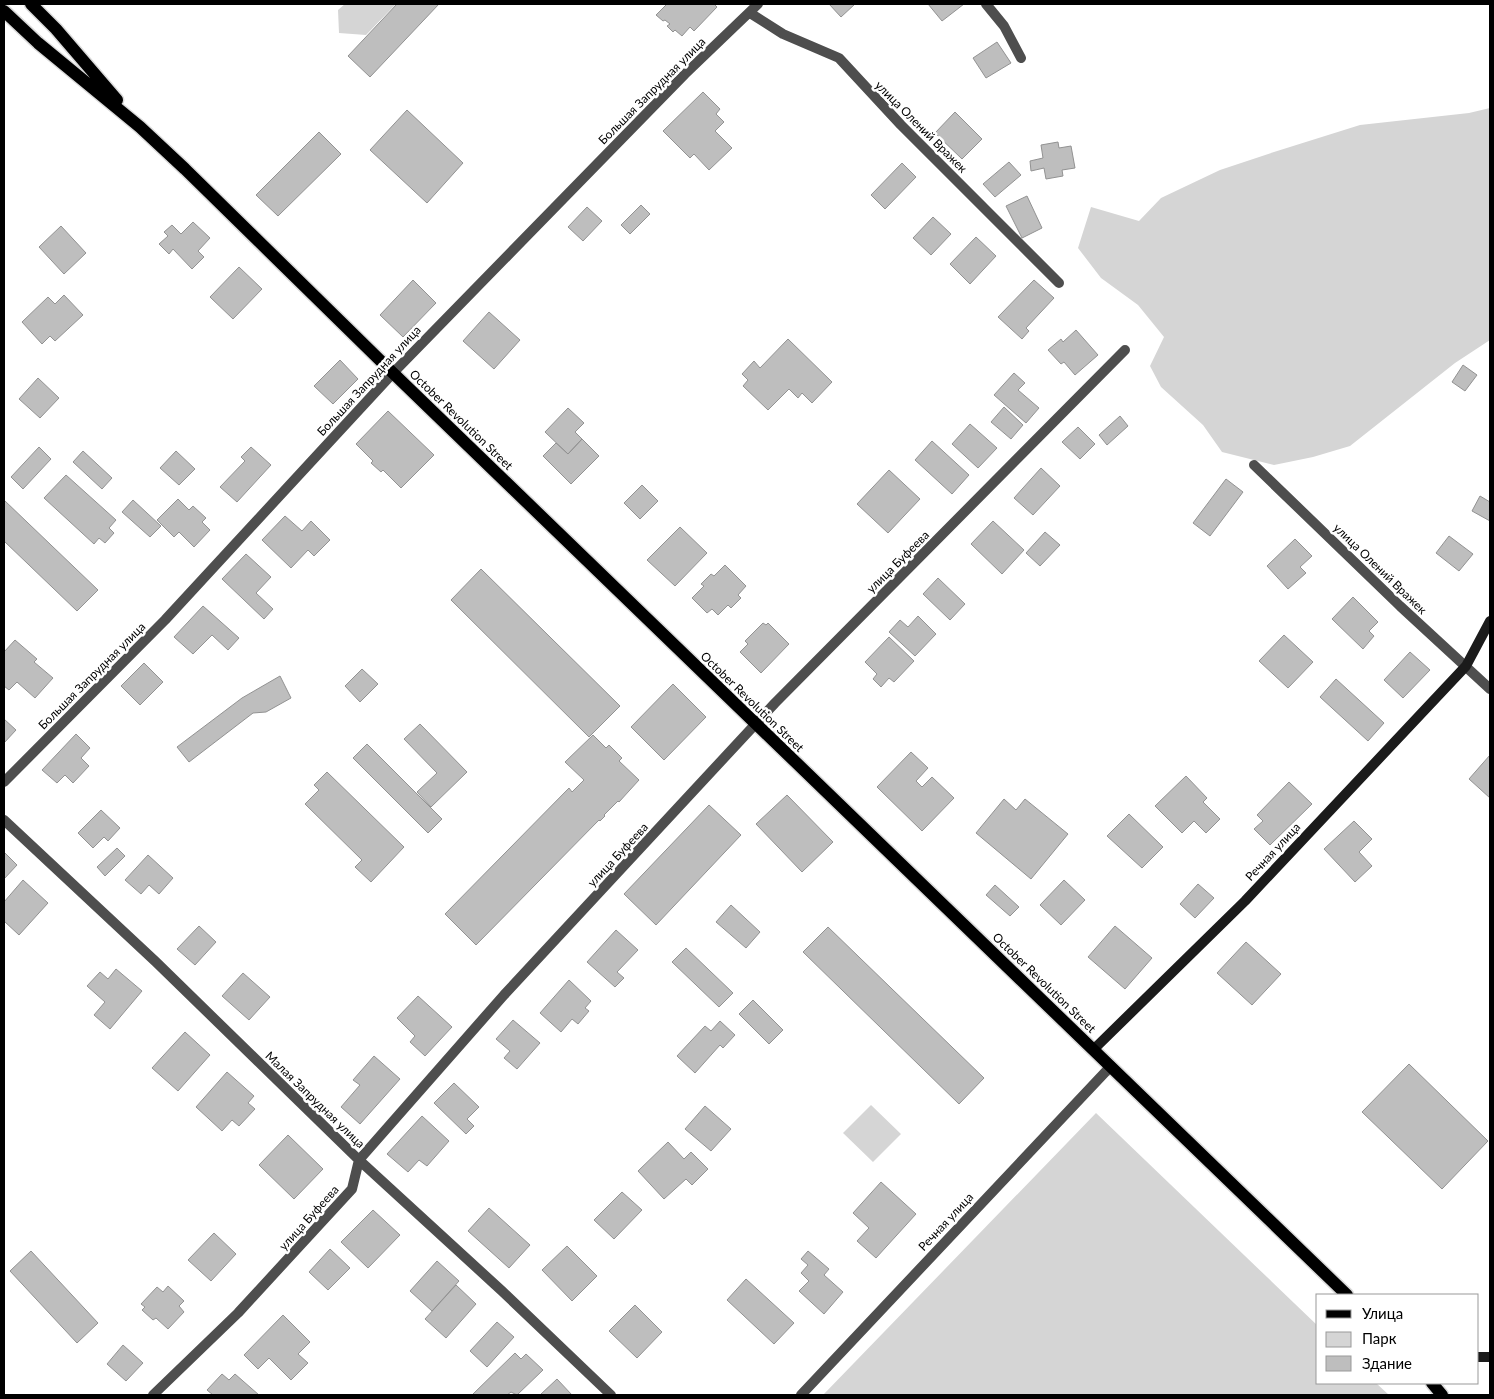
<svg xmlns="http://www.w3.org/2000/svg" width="1494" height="1399" font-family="Lato,sans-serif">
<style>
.green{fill:#d5d5d5}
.building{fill:#bebebe;stroke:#929292}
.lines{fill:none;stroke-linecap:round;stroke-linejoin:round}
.primary-casing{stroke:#dbdbdb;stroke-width:15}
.street{stroke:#4e4e4e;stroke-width:10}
.secondary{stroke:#1b1b1b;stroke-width:10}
.primary{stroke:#000;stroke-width:12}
.labels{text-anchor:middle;stroke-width:5;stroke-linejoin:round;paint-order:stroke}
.street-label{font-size:12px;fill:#000;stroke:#fff}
</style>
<rect width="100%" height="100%" fill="#fff"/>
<path class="green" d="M 345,4 L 396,4 L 366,35 L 339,33 L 338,10 Z
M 1490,108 L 1490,340 L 1455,363 L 1350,446 L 1313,457 L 1274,465 L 1222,452 L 1203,425 L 1161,387 L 1150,366 L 1164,337 L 1138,305 L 1101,278 L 1078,248 L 1091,207 L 1139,221 L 1161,198 L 1220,170 L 1274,152 L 1360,125 L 1469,113 Z
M 871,1105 L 901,1134 L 873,1162 L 843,1133 Z
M 1096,1113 L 1318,1326 L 1318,1383 L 1376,1383 L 1389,1395 L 823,1395 Z"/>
<path class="building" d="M 397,4 L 439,4 L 370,77 L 348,56 Z
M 667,4 L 714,4 L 717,7 L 694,31 L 690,27 L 682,36 L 675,30 L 673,32 L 667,26 L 670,24 L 665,20 L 663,21 L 656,15 Z
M 829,4 L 855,4 L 841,17 Z
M 928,4 L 964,4 L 942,21 Z
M 997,42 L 1011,63 L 986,78 L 973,58 Z
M 703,92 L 720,109 L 716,114 L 724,122 L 715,131 L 732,148 L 709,170 L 694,154 L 690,158 L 663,131 Z
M 407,110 L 463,163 L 427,203 L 370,150 Z
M 955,112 L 982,139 L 962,159 L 935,133 Z
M 319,132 L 341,154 L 278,216 L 256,195 Z
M 1058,142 L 1059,148 L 1071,146 L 1075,168 L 1062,170 L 1063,176 L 1046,179 L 1044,168 L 1031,171 L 1030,161 L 1043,158 L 1041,145 Z
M 1009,162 L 1021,175 L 995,197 L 983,184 Z
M 902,163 L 916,177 L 885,209 L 871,195 Z
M 1027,196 L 1042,228 L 1022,238 L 1006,206 Z
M 641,205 L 650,214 L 630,234 L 621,225 Z
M 587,207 L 602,221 L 583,241 L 568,227 Z
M 933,217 L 951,234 L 931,255 L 913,238 Z
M 193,222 L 210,238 L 198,251 L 204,257 L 192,269 L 173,249 L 169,254 L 159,244 L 168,236 L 164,232 L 172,225 L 181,234 Z
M 61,226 L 86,253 L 64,274 L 39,247 Z
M 976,237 L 996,256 L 970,284 L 950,264 Z
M 239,267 L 262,289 L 233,319 L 210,297 Z
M 413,280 L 436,303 L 403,337 L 380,315 Z
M 1034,280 L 1054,298 L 1026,328 L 1029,331 L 1022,339 L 998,317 Z
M 64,295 L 83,315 L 55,341 L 50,336 L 42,344 L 22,322 L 48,297 L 55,304 Z
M 489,312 L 520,340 L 494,369 L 463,341 Z
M 1076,330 L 1098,355 L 1075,375 L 1064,362 L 1061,364 L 1048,350 L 1061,339 L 1063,342 Z
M 788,339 L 832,382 L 812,403 L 802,393 L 798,398 L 789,389 L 768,410 L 743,386 L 748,380 L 742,374 L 754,361 L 760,368 Z
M 340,360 L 358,379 L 333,404 L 314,386 Z
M 1463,365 L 1477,375 L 1465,391 L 1452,382 Z
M 1014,373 L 1025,383 L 1018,390 L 1039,408 L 1026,423 L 994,395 Z
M 38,378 L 59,398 L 40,418 L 19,399 Z
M 1004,407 L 1023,425 L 1011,439 L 991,422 Z
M 568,408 L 584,423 L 575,432 L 582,439 L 568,454 L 545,432 Z
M 388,411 L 434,455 L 401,488 L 383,470 L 381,472 L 371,463 L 373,461 L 356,444 Z
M 1120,416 L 1128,426 L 1107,445 L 1099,435 Z
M 970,424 L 997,448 L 978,468 L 952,444 Z
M 1078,427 L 1095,444 L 1080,459 L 1062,442 Z
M 582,439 L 599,456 L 571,484 L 543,456 L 556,443 L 568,454 Z
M 932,441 L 969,475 L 952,494 L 915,460 Z
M 39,447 L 51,459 L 23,489 L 11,477 Z
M 251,447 L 271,465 L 237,502 L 220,487 L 245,461 L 241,457 Z
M 83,451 L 112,478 L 102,489 L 73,462 Z
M 176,451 L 195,469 L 179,485 L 160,468 Z
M 1041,468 L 1060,486 L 1033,515 L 1014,498 Z
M 889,470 L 920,499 L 888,533 L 857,504 Z
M 66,475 L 116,520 L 109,528 L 114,533 L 105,543 L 99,538 L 94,544 L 44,498 Z
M 1226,479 L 1243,492 L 1210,536 L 1193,523 Z
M 642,485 L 658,501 L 640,519 L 624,503 Z
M 1480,496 L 1490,502 L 1490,521 L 1472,511 Z
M 178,499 L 189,510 L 193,506 L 206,518 L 202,522 L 210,530 L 194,547 L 179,532 L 174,537 L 157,520 Z
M 4,500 L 98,590 L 77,611 L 4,541 Z
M 133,500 L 161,526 L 150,537 L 122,512 Z
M 285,516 L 302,531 L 311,521 L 330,540 L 314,556 L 308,550 L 291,568 L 262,540 Z
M 993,521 L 1024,550 L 1002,574 L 971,544 Z
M 680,527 L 707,553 L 675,586 L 647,560 Z
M 1045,532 L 1060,545 L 1040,566 L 1026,553 Z
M 1449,536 L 1473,554 L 1459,571 L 1436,553 Z
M 1295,539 L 1312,556 L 1300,567 L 1306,573 L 1288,589 L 1267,566 Z
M 246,554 L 271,577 L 256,593 L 273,609 L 264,619 L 222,579 Z
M 725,565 L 746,586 L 738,595 L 741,598 L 731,608 L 728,605 L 718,615 L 712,609 L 707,613 L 692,598 L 704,586 L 701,584 L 711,574 L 714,576 Z
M 481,569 L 620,706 L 589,737 L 451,600 Z
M 938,578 L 965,604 L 950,620 L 923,594 Z
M 1353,597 L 1378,622 L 1369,631 L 1374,636 L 1363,649 L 1332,619 Z
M 203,606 L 239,638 L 228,650 L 212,635 L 193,654 L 174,637 Z
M 918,616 L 936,634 L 915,656 L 889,632 L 900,620 L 908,627 Z
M 763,623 L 766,625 L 768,623 L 789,644 L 761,673 L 740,652 L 748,644 L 745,641 Z
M 1284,635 L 1313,662 L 1288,688 L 1259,661 Z
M 889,637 L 914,661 L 894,682 L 889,678 L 881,687 L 873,679 L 877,674 L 865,662 Z
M 15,640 L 37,659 L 34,662 L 53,678 L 35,698 L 17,682 L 9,690 L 4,686 L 4,652 Z
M 1410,652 L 1430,670 L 1403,698 L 1384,680 Z
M 144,663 L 163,682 L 140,705 L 121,686 Z
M 362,669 L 378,684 L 360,702 L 345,686 Z
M 280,676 L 291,698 L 266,712 L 253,713 L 189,762 L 177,747 L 242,698 Z
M 1336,679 L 1384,723 L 1368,741 L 1320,697 Z
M 673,684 L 706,717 L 664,760 L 631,727 Z
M 4,719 L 16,730 L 4,743 Z
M 420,724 L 467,772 L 431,807 L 417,792 L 437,773 L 404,739 Z
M 76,734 L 90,748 L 81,758 L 89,766 L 73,783 L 65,775 L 57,783 L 42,770 Z
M 593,735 L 606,748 L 609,745 L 622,758 L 619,761 L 639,780 L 619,802 L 618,801 L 604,815 L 605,816 L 600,821 L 599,820 L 476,945 L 445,914 L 569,788 L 572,792 L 584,780 L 565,762 Z
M 367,744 L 442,819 L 428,833 L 353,758 Z
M 911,752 L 928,768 L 916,781 L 922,787 L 932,777 L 954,798 L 922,831 L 877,787 Z
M 1490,755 L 1490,798 L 1469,779 Z
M 327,772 L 404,847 L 371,882 L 355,867 L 362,860 L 305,804 L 319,790 L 314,785 Z
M 1186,776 L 1207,798 L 1203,802 L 1220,819 L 1206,833 L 1194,821 L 1182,833 L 1155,806 Z
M 1289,782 L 1312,804 L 1270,845 L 1254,829 L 1263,821 L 1257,815 Z
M 787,795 L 833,842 L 802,872 L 756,824 Z
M 1004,799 L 1016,810 L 1025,799 L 1068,834 L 1031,879 L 976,833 Z
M 709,805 L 741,835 L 656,925 L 624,894 Z
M 101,810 L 120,828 L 108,841 L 104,837 L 93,848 L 78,833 Z
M 1129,814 L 1163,847 L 1142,868 L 1107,836 Z
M 1354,821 L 1372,839 L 1359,852 L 1372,866 L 1355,882 L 1324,849 Z
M 117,848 L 125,856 L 105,876 L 97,867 Z
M 4,852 L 17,865 L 4,879 Z
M 148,855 L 173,878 L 159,894 L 149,885 L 141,894 L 125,880 Z
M 23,880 L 48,903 L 19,935 L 4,921 L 4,902 Z
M 1064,880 L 1085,900 L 1061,925 L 1040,905 Z
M 1198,884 L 1214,898 L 1195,918 L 1180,904 Z
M 995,885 L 1019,907 L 1010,916 L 986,895 Z
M 731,905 L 760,932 L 746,948 L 716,922 Z
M 199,926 L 216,942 L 195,965 L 177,949 Z
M 1115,926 L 1152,958 L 1125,989 L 1088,957 Z
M 828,927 L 984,1078 L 959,1104 L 803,952 Z
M 616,930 L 638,950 L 617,972 L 624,978 L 615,987 L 587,962 Z
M 1246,942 L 1281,974 L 1252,1005 L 1217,973 Z
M 686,948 L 733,993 L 719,1007 L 672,962 Z
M 116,969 L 142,991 L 110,1029 L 94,1015 L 105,1002 L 87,986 L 100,972 L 108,979 Z
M 243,973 L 270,997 L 249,1020 L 222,996 Z
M 569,980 L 591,1001 L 585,1008 L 589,1011 L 578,1024 L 572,1019 L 561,1032 L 540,1013 Z
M 418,996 L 452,1027 L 425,1056 L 410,1042 L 415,1036 L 397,1018 Z
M 753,1000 L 783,1030 L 769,1044 L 739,1014 Z
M 513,1020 L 540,1043 L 517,1069 L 504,1058 L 510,1051 L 496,1039 Z
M 720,1021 L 735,1035 L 723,1048 L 720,1045 L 695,1073 L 677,1056 L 705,1026 L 711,1031 Z
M 185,1032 L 210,1055 L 178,1091 L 152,1068 Z
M 374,1056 L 400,1079 L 360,1124 L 341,1107 L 360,1085 L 353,1080 Z
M 1409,1064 L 1488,1141 L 1442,1189 L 1362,1112 Z
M 227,1072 L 254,1096 L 248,1103 L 255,1109 L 239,1126 L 232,1120 L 222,1131 L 196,1107 Z
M 454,1083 L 479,1107 L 467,1119 L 474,1126 L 466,1134 L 434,1103 Z
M 705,1106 L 731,1129 L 711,1151 L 685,1129 Z
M 422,1116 L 449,1141 L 427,1166 L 419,1160 L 408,1172 L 387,1154 Z
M 288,1135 L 323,1169 L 294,1199 L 259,1165 Z
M 668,1142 L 684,1159 L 691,1152 L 708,1169 L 692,1185 L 686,1179 L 664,1199 L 638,1171 Z
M 881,1182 L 916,1214 L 876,1258 L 857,1241 L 869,1228 L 853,1213 Z
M 622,1192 L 642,1210 L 614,1239 L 594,1220 Z
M 489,1208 L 530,1245 L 509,1268 L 468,1231 Z
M 373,1210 L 400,1235 L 368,1268 L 341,1242 Z
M 214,1233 L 236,1254 L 211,1281 L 188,1260 Z
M 567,1246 L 597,1276 L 572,1301 L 542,1270 Z
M 330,1249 L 350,1268 L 328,1290 L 309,1272 Z
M 31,1251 L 98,1323 L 77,1343 L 10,1271 Z
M 808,1251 L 829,1269 L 824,1275 L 843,1292 L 824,1314 L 799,1291 L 809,1281 L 801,1273 L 808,1265 L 801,1259 Z
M 437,1261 L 459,1281 L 432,1311 L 410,1291 Z
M 746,1279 L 794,1323 L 774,1344 L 727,1300 Z
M 456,1285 L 476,1304 L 446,1338 L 425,1319 Z
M 168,1286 L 184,1301 L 179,1306 L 184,1312 L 168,1329 L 156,1318 L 153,1320 L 142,1310 L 145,1307 L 141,1304 L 157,1287 L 163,1292 Z
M 635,1305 L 662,1332 L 637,1358 L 609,1331 Z
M 283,1315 L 310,1342 L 298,1354 L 308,1363 L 291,1380 L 269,1358 L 258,1369 L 244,1355 Z
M 497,1322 L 514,1337 L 487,1367 L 470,1351 Z
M 123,1345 L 143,1363 L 126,1381 L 107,1364 Z
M 515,1353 L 521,1359 L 526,1354 L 543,1370 L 517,1395 L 511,1392 L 507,1395 L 472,1395 Z
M 222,1374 L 229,1380 L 235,1374 L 259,1395 L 213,1395 L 207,1390 Z
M 557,1379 L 572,1395 L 540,1395 Z"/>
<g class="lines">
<g class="primary-casing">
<path id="primary" d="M 31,4 L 56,29 L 117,100
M 4,11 L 38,43 L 140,127 L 185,169 L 393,373 L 1347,1295
M 1432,1383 L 1442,1395"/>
</g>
<path class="street" d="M 986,4 L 1004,26 L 1021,58
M 750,13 L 783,34 L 839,58 L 901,125 L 1059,283
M 1254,465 L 1400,606 L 1490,689
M 4,782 L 165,620 L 393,373 L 685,74 L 758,4
M 4,820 L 156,962 L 359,1160 L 502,1291 L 611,1395
M 153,1395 L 238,1313 L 352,1189 L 359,1160 L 504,995 L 775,703 L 1125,350
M 801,1395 L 1111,1066"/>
<path class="secondary" d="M 1093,1050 L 1245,901 L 1466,666 L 1490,621
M 1478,1357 L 1490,1357"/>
<use href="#primary" class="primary"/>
</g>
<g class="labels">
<g class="street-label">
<text transform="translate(652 91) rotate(-45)" y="4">Большая Запрудная улица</text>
<text transform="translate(921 127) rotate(45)" y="4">улица Олений Вражек</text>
<text transform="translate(369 381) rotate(-47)" y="4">Большая Запрудная улица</text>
<text transform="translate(461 420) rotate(44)" y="4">October Revolution Street</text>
<text transform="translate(898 562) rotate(-45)" y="4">улица Буфеева</text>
<text transform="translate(1380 569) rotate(44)" y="4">улица Олений Вражек</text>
<text transform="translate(92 676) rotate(-45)" y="4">Большая Запрудная улица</text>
<text transform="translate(752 702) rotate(44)" y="4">October Revolution Street</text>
<text transform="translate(1273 852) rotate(-47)" y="4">Речная улица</text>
<text transform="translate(618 855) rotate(-47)" y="4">улица Буфеева</text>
<text transform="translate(1044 983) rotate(44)" y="4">October Revolution Street</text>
<text transform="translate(315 1100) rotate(44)" y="4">Малая Запрудная улица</text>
<text transform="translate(309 1218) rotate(-48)" y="4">улица Буфеева</text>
<text transform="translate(946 1222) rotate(-47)" y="4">Речная улица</text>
</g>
</g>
<rect width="1494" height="1399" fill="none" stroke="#000000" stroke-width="10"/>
<rect x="1316" y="1294" width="162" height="90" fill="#ffffff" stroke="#999999"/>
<rect x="1326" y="1310" width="25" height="8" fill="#000000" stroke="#999999"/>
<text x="1362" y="1319" font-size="15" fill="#000000">Улица</text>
<rect x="1326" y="1332" width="25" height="15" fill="#d5d5d5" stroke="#999999"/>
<text x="1362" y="1344" font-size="15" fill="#000000">Парк</text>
<rect x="1326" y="1356" width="25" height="15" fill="#bebebe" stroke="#999999"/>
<text x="1362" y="1369" font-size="15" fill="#000000">Здание</text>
</svg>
